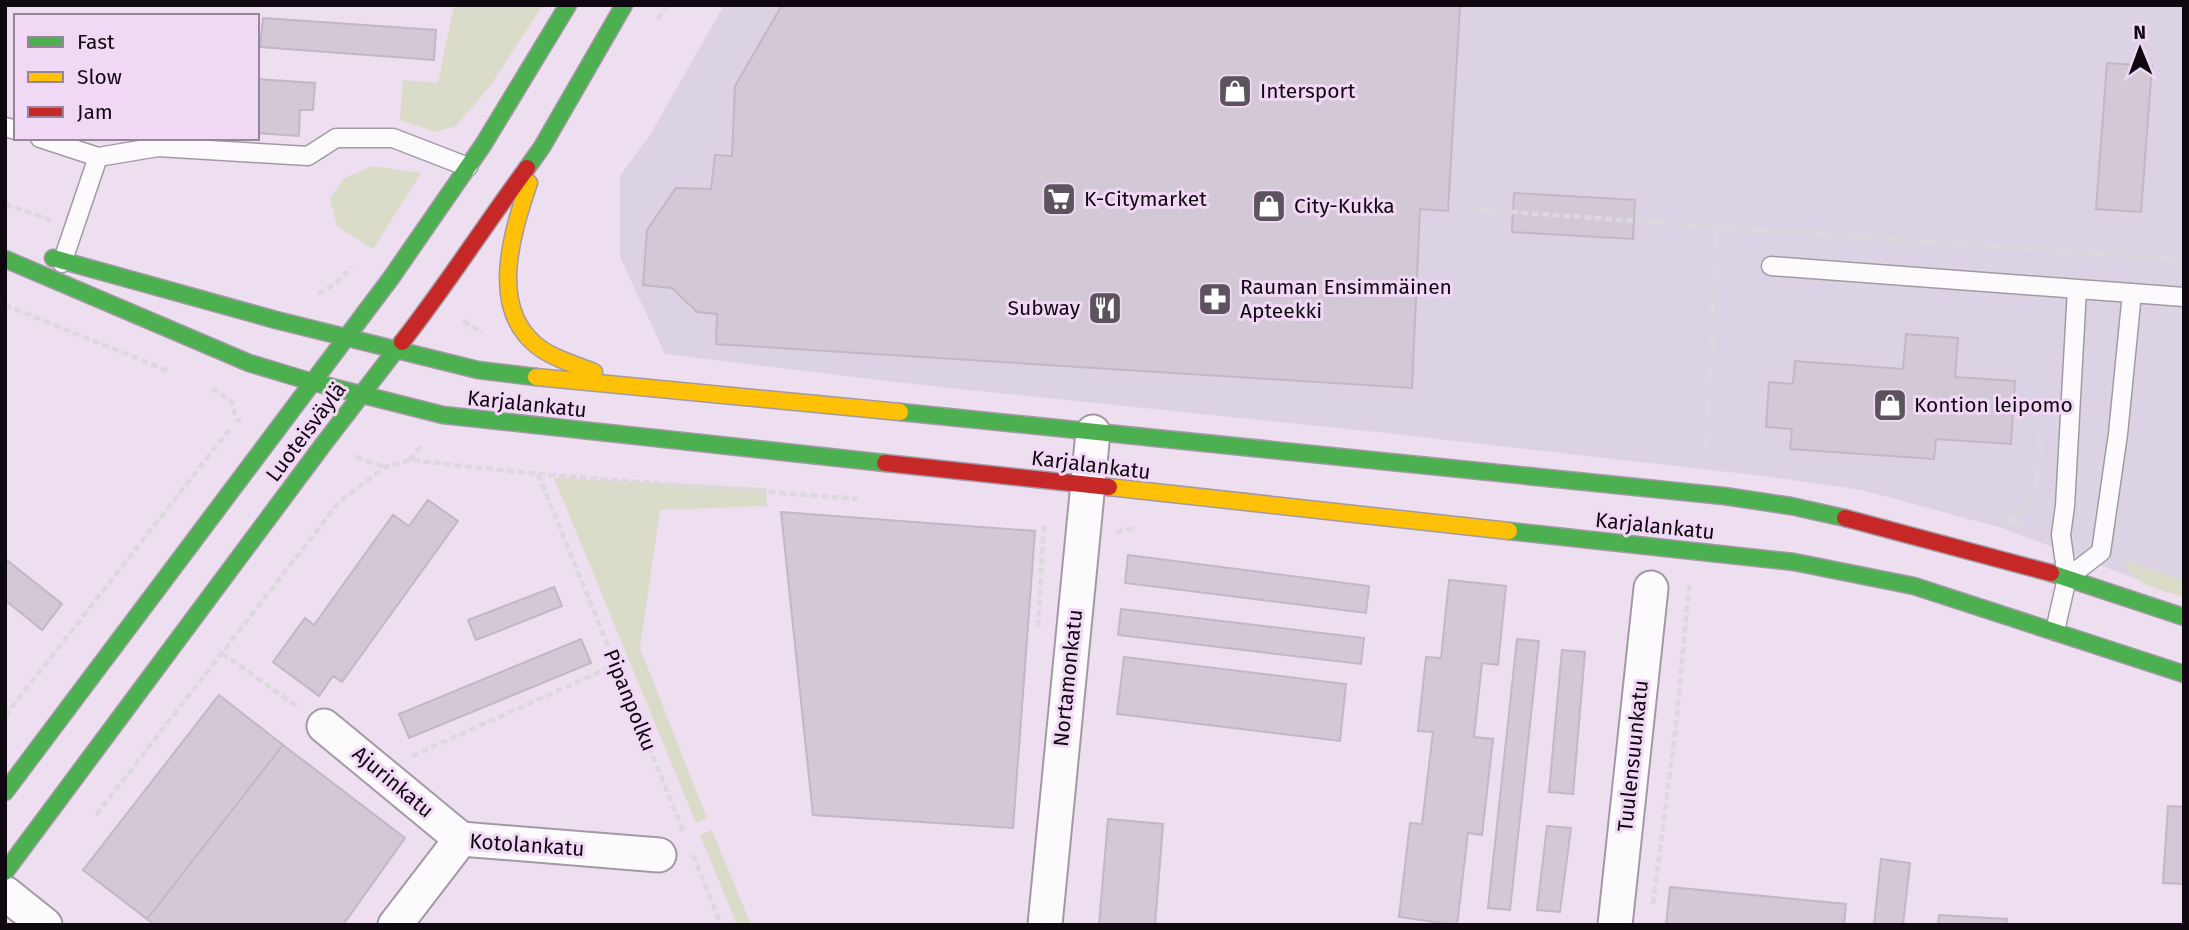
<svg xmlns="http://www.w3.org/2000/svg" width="2189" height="930" font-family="'Fira Sans',sans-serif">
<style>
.commercial{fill:#dbd2e4}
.green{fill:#dadbc9}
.building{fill:#d3c9d6;stroke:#c1b7c5;stroke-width:2}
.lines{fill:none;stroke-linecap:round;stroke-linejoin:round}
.lane-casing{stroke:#a399a5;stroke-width:21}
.street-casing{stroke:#a399a5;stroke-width:37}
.fast-casing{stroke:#a399a5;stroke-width:19}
.slow-casing{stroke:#a399a5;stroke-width:19}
.jam-casing{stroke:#a399a5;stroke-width:19}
.path{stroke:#dcd8dd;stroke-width:4.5;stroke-dasharray:7 3.5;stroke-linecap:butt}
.lane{stroke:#fcfafd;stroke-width:18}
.street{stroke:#fcfafd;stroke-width:33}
.fast{stroke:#4caf50;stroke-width:16}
.slow{stroke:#ffc107;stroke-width:16}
.jam{stroke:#c62828;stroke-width:16}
.labels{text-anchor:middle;stroke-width:6;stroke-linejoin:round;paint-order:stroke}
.poi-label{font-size:21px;fill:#100811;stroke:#f1d9f6;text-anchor:start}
.street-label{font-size:21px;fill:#100811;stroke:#f1d9f6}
</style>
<rect width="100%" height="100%" fill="#eddff0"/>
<path class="commercial" d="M 724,5 L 2184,5 L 2184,597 L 2002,528 L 1862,490 L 1763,476 L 1377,432 L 921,385 L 665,354 L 620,257 L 620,176 L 650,135 Z"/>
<path class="green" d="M 454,5 L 543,5 L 490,86 L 456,126 L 435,132 L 400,120 L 403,80 L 438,83 Z
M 372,166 L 421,173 L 373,249 L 337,226 L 330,199 L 343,179 Z
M 554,478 L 766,488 L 767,506 L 660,510 L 640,648 L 707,818 L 696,823 Z
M 2125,561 L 2184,580 L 2184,597 C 2162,590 2132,586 2125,561 Z
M 712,830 L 751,925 L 737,925 L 700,835 Z"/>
<path class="building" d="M 782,5 L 1460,5 L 1448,211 L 1420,209 L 1412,388 L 716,344 L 717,314 L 697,312 L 672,288 L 643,285 L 647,230 L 676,188 L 711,189 L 715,155 L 732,156 L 735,86 Z
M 263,18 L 436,30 L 434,60 L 260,47 Z
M 2107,63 L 2152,66 L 2141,212 L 2096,209 Z
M 257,79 L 315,83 L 313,110 L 300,110 L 299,136 L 257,133 Z
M 1514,193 L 1635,200 L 1633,239 L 1512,232 Z
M 1906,334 L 1958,338 L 1955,377 L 2015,381 L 2011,444 L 1936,439 L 1934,459 L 1790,449 L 1792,429 L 1766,427 L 1769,382 L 1793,384 L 1795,361 L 1903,369 Z
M 428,500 L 458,521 L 342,682 L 333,676 L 319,696 L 273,662 L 305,618 L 314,625 L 393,515 L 409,526 Z
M 781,512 L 1035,531 L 1013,828 L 813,815 Z
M 1128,555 L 1369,586 L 1366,613 L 1125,583 Z
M 8,561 L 62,604 L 42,630 L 5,600 L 5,565 Z
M 1449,580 L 1506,586 L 1498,665 L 1482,663 L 1474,737 L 1493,739 L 1482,835 L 1468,833 L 1457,925 L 1399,917 L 1410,823 L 1422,824 L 1433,732 L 1418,731 L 1426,657 L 1441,658 Z
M 554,587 L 562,606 L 476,640 L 468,620 Z
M 1121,609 L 1364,638 L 1361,664 L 1118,635 Z
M 581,639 L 591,663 L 409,738 L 399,714 Z
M 1517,639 L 1539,641 L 1510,910 L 1488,908 Z
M 1562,650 L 1585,652 L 1573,794 L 1549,792 Z
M 1124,657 L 1346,684 L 1340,741 L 1117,714 Z
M 219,695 L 283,745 L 147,919 L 83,870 Z
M 283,745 L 405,838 L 343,925 L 155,925 L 147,919 Z
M 2168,806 L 2184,807 L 2184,884 L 2163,883 Z
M 1108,819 L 1163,824 L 1155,925 L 1099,925 Z
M 1547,826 L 1571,828 L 1560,912 L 1537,910 Z
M 1881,859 L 1910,863 L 1903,925 L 1874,925 Z
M 1670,887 L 1846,904 L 1844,925 L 1666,925 Z
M 1939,915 L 2007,919 L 2006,925 L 1938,925 Z"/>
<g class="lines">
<g class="lane-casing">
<path id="lane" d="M 5,127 L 16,130
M 40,138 L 98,157
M 62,263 L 98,157 L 158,147 L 308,156 L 336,138 L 393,138 L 468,167
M 1771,266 L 2184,297
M 2067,578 L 2101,552 L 2118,434 L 2132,293
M 2055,631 L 2067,578 L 2061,535 L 2065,506 L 2077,289"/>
</g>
<g class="street-casing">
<path id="street" d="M 324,726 L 461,839
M 5,893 L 45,925
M 395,925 L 461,839 L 659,855
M 1045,925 L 1093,432
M 1615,925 L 1651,588"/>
</g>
<g class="fast-casing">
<path id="fast" d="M 527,168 L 542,147 L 624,5
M 53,258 L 276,320 L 478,370 L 536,377
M 5,259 L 249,363 L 312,382 L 443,415 L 885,463
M 900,412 L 1724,496 L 1791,506 L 1845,518
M 1509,531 L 1794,562 L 1914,586 L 2184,674
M 2051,573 L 2184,617
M 5,792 L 391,278 L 483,145 L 568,5
M 5,872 L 322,446 L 402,342"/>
</g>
<g class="slow-casing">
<path id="slow" d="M 529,183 C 513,230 488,306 536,345 C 552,358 574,364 594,372
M 536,377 L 900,412
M 1109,487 L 1509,531"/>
</g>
<g class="jam-casing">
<path id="jam" d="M 402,342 C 446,286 484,226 527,168
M 885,463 L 1109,487
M 1845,518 L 2051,573"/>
</g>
<path class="path" d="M 658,19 L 667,5
M 5,204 L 51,220
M 1469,209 L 2184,260
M 318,294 L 335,284 L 352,267
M 5,305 L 168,371
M 463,321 L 482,333
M 212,388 L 232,402 L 236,420 L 241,421
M 356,457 L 384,467
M 1703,458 L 1707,438 L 1717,225
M 410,460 L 421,446
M 538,474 L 684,833
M 1998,518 L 2037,529
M 2011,521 L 2035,500 L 2042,421
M 1116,532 L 1135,528
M 1038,627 L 1044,524
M 222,653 L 298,707
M 5,716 L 229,430
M 412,756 L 615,665
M 96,815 L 340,501 L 385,467 L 410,460 L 538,474 L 858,499
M 693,855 L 721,925
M 1653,904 L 1676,726 L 1689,585"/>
<use href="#lane" class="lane"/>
<use href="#street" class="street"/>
<use href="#fast" class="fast"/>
<use href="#slow" class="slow"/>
<use href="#jam" class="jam"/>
</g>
<defs>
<g id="shop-square" transform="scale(1.75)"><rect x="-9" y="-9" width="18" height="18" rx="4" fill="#5d535f" stroke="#f1d9f6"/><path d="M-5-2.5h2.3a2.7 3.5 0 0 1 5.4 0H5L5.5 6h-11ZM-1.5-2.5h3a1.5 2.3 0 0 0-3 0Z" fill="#fff"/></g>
<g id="supermarket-square" transform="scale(1.75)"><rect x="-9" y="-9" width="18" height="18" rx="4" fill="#5d535f" stroke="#f1d9f6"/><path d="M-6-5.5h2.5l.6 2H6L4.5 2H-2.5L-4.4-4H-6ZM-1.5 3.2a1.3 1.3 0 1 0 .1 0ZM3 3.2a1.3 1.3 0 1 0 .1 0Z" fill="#fff"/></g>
<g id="pharmacy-square" transform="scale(1.75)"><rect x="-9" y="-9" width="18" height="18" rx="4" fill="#5d535f" stroke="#f1d9f6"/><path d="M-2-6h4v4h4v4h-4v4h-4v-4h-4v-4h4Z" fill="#fff"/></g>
<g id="restaurant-square" transform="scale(1.75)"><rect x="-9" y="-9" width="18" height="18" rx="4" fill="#5d535f" stroke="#f1d9f6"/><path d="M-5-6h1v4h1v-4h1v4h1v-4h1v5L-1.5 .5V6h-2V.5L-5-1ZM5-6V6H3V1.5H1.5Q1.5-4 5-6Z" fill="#fff"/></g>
</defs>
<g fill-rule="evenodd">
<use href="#shop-square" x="1235" y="91"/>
<use href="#supermarket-square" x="1059" y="199"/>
<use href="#shop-square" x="1269" y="206"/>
<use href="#pharmacy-square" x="1215" y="299"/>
<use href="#restaurant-square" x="1105" y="308"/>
<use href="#shop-square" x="1890" y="405"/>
</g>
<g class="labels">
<g class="poi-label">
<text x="1260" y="98">Intersport</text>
<text x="1084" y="206">K-Citymarket</text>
<text x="1294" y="213">City-Kukka</text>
<text x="1240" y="294">Rauman Ensimmäinen<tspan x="1240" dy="24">Apteekki</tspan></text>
<text x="1080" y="315" text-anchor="end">Subway</text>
<text x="1914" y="412">Kontion leipomo</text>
</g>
<g class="street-label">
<text transform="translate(527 404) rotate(6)" y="7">Karjalankatu</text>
<text transform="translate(306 432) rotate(-53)" y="7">Luoteisväylä</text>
<text transform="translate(1091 465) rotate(7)" y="7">Karjalankatu</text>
<text transform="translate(1655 526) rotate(6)" y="7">Karjalankatu</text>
<text transform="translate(1068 678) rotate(-84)" y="7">Nortamonkatu</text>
<text transform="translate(630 700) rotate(68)" y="7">Pipanpolku</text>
<text transform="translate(1633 756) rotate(-84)" y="7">Tuulensuunkatu</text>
<text transform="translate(393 782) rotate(40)" y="7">Ajurinkatu</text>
<text transform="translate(527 845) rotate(4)" y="7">Kotolankatu</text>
</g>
</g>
<rect width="2189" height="930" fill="none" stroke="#100811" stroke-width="14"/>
<rect x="14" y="14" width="245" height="126" fill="#f1d9f6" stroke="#97859a" stroke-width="2"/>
<rect x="28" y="37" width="35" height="10" fill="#4caf50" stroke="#97859a" stroke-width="2"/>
<text x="77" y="49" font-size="21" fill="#100811">Fast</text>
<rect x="28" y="72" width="35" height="10" fill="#ffc107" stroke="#97859a" stroke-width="2"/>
<text x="77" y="84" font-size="21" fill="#100811">Slow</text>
<rect x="28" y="107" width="35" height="10" fill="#c62828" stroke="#97859a" stroke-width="2"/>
<text x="77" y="119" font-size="21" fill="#100811">Jam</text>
<g transform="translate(2140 49) rotate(359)" stroke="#f1d9f6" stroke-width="5" paint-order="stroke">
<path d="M0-5L12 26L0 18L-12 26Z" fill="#100811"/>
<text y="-10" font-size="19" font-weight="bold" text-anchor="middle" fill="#100811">N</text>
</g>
</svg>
